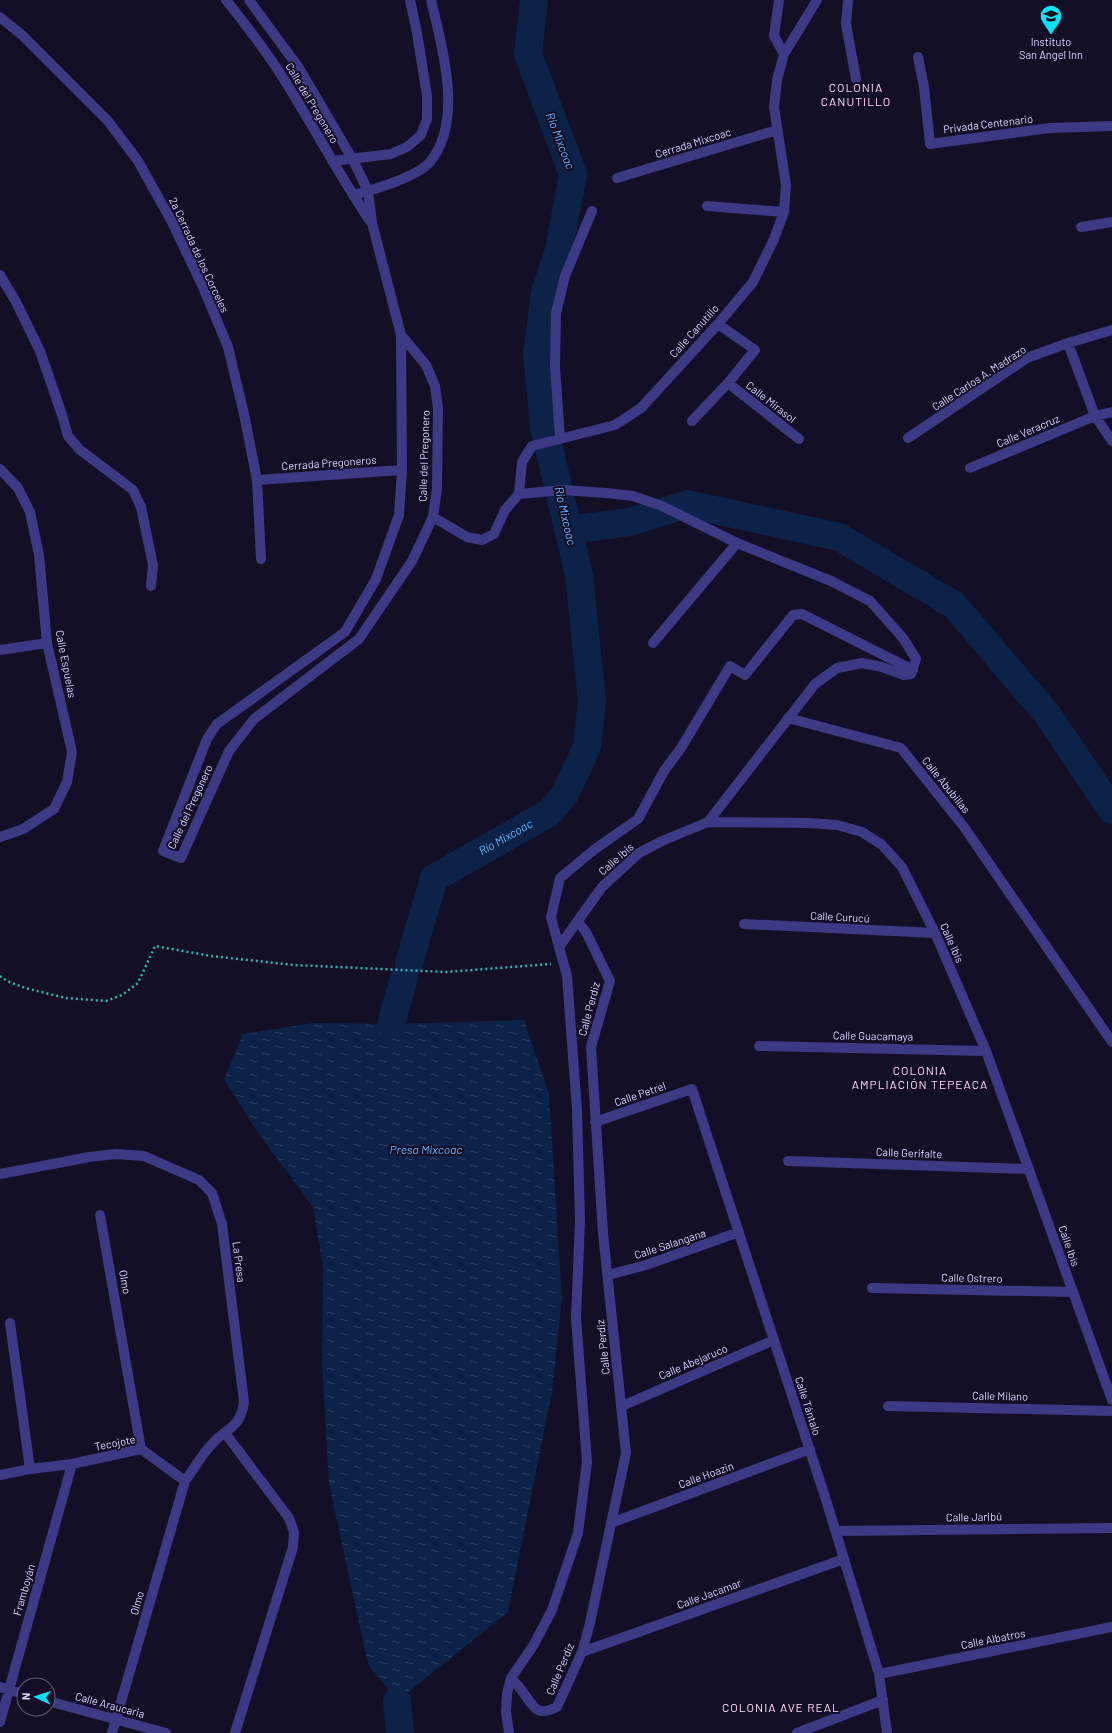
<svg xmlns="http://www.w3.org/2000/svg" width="1112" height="1733" font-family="Barlow,sans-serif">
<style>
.water{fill:url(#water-ripples)}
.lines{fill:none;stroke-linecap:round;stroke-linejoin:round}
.river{stroke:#0c2248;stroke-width:28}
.path{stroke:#2fb8b0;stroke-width:2.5;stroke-dasharray:2 3;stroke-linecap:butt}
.minor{stroke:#3d3a85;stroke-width:10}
.tertiary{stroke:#3d3a85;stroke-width:10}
.labels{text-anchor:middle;stroke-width:4;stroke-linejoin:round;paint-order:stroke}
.poi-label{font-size:11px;fill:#d9d4ff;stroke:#130f26}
.street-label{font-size:11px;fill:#d9d4ff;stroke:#130f26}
.neighbourhood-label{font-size:12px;letter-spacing:1px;fill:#ffd6f0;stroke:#130f26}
.water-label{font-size:12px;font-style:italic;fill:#62b6ff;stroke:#130f26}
</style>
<defs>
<pattern id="water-ripples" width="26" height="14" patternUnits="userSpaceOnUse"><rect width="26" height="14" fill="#0c2248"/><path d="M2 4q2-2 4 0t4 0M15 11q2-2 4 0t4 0" fill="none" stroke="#2f4163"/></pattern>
</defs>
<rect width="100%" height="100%" fill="#130f26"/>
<path class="water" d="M 524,1020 L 549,1094 L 562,1298 L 552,1391 L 508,1612 L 397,1701 L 368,1664 L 329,1484 L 322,1365 L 323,1267 L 313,1207 L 256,1130 L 224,1079 L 243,1034 L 313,1023 L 391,1024 Z"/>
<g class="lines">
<g class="river">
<path d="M 569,530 L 630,522 L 687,504 L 839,537 L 954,605 L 1047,714 L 1112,810"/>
<path id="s1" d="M 409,963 L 434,878 L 549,813 L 565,794 L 587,747 L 592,701 L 579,575 L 544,427 L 537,354 L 545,293 L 559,250 L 573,174 L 528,54 L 534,0"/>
<path d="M 391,1024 L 404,978"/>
<path d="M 397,1701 L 400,1733"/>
</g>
<path class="path" d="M 0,976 L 7,981 L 25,988 L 66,998 L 106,1001 L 122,995 L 138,983 L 155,946 L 211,956 L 294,965 L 446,972 L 551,964"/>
<path class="minor" d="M 779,0 L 774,36 L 784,54
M 848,0 L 846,24 L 856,79
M 0,17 L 23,36 L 108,121 L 138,161 L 172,222 L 203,287 L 228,347 L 244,414 L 257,480 L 261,559
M 918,57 L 924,87 L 930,144 L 1050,128 L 1112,126
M 332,161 L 391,154 L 407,147 L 421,135 L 427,119 L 427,96 L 417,33 L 410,0
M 617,178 L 777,130
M 353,195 C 373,190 417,177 430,162 C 464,121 442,46 431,0
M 707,206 L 784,212
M 1081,227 L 1112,222
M 0,275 L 16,302 L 40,351 L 62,415 L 68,436 L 79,449 L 133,490 L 141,507 L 153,565 L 151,586
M 401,335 L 402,470 L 399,515 L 376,579 L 345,632 L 217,724 L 207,739 L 163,851 L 181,858 L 229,751 L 254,719 L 359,639 L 412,561 L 433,517
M 1068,343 L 1095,416 L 1112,441
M 728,383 L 799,439
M 692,421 L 728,383 L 755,350 L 718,324
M 560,438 L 555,367 L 556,313 L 565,276 L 592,211
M 908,438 L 1027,358 L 1068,343 L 1112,330
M 970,468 L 1095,416 L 1112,412
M 0,469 L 18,488 L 30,512 L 39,555 L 47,643 L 72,752 L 67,782 L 54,809 L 23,829 L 0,837
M 257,480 L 402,470
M 519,494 L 522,462 L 532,446 L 615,425 L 641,408 L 718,324 L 753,282 L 774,239 L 784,212 L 786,185 L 774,107 L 777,80 L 784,54 L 817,0
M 653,643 L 737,543
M 0,650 L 47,643
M 788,718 L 901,748 L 964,827 L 1112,1042
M 744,924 L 935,933
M 559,947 L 551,917 L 560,878 L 595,849 L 638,819 L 664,771 L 681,748 L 730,666 L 745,675 L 793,615 L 802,614 L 913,670
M 759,1046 L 986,1051
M 595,1122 L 692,1089 L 827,1503 L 879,1674 L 887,1733
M 788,1161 L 1029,1169
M 0,1174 L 89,1157 L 116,1154 L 144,1156 L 199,1180 L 212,1193 L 222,1224 L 244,1402 C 240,1430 226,1427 211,1445 C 201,1456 194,1469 185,1481 L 112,1733
M 100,1215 L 141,1449
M 608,1275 L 646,1265 L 739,1232
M 872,1288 L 1073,1292
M 10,1323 L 30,1469
M 622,1406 L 774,1340
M 888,1406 L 1112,1411
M 225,1433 L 289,1518 L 294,1532 L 293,1547 L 235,1733
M 0,1475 L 30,1469 L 72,1464 L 141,1449 L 185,1481
M 611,1523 L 810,1449
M 836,1531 L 1112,1528
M 582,1652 L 844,1559
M 879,1674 L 1112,1627
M 511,1678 C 516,1683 521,1689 525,1695 C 536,1710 538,1716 557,1707 L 582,1652 L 590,1623 L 626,1453 L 603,1233 L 591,1047 L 610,981 L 586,932 L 578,922
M 0,1687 L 24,1694
M 48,1701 L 166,1733
M 0,1722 L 72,1464
M 797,1733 L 883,1700"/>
<path class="tertiary" d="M 226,0 C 246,25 266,51 283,78 C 313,125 339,175 370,221
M 249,0 L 299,68 L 353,160 L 368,191 L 372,223 L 401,335 L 426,365 L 435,386 L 438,408 L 437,488 L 433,517 L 467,537 L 482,540 L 494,534 L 505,510 L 519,494 L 563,490 L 606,493 L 633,496 L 662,506 L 737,543 L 831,581 L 870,601 L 903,638 L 916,659 L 911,674 L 904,675 L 882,667 L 862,663 L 837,668 L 815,684 L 708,822
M 509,1733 L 506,1712 L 507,1694 L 511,1678 L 533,1646 L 552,1610 L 578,1533 L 587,1462 L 576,1318 L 580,1221 L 577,1110 L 567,976 L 559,947 L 602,887 L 639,853 L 662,841 L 708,822 L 810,823 L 837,825 L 862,832 L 882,845 L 902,867 L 935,933 L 986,1051 L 1112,1400"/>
</g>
<defs>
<g id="school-pin" transform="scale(1.15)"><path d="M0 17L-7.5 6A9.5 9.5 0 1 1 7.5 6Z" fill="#00e5ff" stroke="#130f26"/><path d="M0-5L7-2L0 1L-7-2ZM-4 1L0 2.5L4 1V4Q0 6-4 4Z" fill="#111"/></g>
</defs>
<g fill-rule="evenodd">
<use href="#school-pin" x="1051" y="16"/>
</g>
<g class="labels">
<g class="poi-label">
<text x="1051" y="46">Instituto<tspan x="1051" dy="13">San Angel Inn</tspan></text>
</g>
<g class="street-label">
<text transform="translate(312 103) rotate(59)" y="4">Calle del Pregonero</text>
<text transform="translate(988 124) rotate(-7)" y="4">Privada Centenario</text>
<text transform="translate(693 143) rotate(-17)" y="4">Cerrada Mixcoac</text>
<text transform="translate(199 255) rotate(65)" y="4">2a Cerrada de los Corceles</text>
<text transform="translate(694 331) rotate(-48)" y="4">Calle Canutillo</text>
<text transform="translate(979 378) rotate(-33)" y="4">Calle Carlos A. Madrazo</text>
<text transform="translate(771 402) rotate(38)" y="4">Calle Mirasol</text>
<text transform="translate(1028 431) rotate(-23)" y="4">Calle Veracruz</text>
<text transform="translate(424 456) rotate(-88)" y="4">Calle del Pregonero</text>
<text transform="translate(329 463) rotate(-4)" y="4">Cerrada Pregoneros</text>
<text transform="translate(66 664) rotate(79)" y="4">Calle Espuelas</text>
<text transform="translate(946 785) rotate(51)" y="4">Calle Abubillas</text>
<text transform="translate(190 807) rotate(-65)" y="4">Calle del Pregonero</text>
<text transform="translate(616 859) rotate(-41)" y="4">Calle Ibis</text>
<text transform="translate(840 917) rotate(3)" y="4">Calle Curucú</text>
<text transform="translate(952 943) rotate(66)" y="4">Calle Ibis</text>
<text transform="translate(589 1009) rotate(-75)" y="4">Calle Perdiz</text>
<text transform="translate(873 1036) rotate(1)" y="4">Calle Guacamaya</text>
<text transform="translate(640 1094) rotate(-19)" y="4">Calle Petrel</text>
<text transform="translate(909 1153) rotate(2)" y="4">Calle Gerifalte</text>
<text transform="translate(670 1244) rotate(-18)" y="4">Calle Salangana</text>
<text transform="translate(1069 1246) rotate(71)" y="4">Calle Ibis</text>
<text transform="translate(239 1262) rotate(83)" y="4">La Presa</text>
<text transform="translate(972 1278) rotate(1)" y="4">Calle Ostrero</text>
<text transform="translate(125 1282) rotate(80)" y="4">Olmo</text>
<text transform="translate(603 1347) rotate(-96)" y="4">Calle Perdiz</text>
<text transform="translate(693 1362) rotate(-23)" y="4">Calle Abejaruco</text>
<text transform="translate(1000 1396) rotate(1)" y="4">Calle Milano</text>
<text transform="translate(808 1406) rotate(72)" y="4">Calle Tántalo</text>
<text transform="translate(115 1443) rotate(-11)" y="4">Tecojote</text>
<text transform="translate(706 1475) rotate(-20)" y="4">Calle Hoazin</text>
<text transform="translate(974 1517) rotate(-1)" y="4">Calle Jaribú</text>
<text transform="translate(24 1590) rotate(-74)" y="4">Framboyán</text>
<text transform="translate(709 1594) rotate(-20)" y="4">Calle Jacamar</text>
<text transform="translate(137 1603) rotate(-74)" y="4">Olmo</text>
<text transform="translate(993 1639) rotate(-11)" y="4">Calle Albatros</text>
<text transform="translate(560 1669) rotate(-67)" y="4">Calle Perdiz</text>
<text transform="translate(110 1705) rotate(15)" y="4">Calle Araucaria</text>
</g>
<g class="neighbourhood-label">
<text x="856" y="92">COLONIA<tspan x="856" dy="14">CANUTILLO</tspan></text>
<text x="920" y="1075">COLONIA<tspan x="920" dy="14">AMPLIACIÓN TEPEACA</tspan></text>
<text x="781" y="1712">COLONIA AVE REAL</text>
</g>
<g class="water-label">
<text transform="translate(560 141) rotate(69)" y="4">Río Mixcoac</text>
<text transform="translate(565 516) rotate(77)" y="4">Río Mixcoac</text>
<text dy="4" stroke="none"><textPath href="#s1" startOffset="171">Río Mixcoac</textPath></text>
<text x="426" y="1154">Presa Mixcoac</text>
</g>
</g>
<g transform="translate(36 1697) rotate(273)"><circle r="19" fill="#130f26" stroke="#625e7d"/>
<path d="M0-3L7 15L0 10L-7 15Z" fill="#00e5ff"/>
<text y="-6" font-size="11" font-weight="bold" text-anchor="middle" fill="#d9d4ff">N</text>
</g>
</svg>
